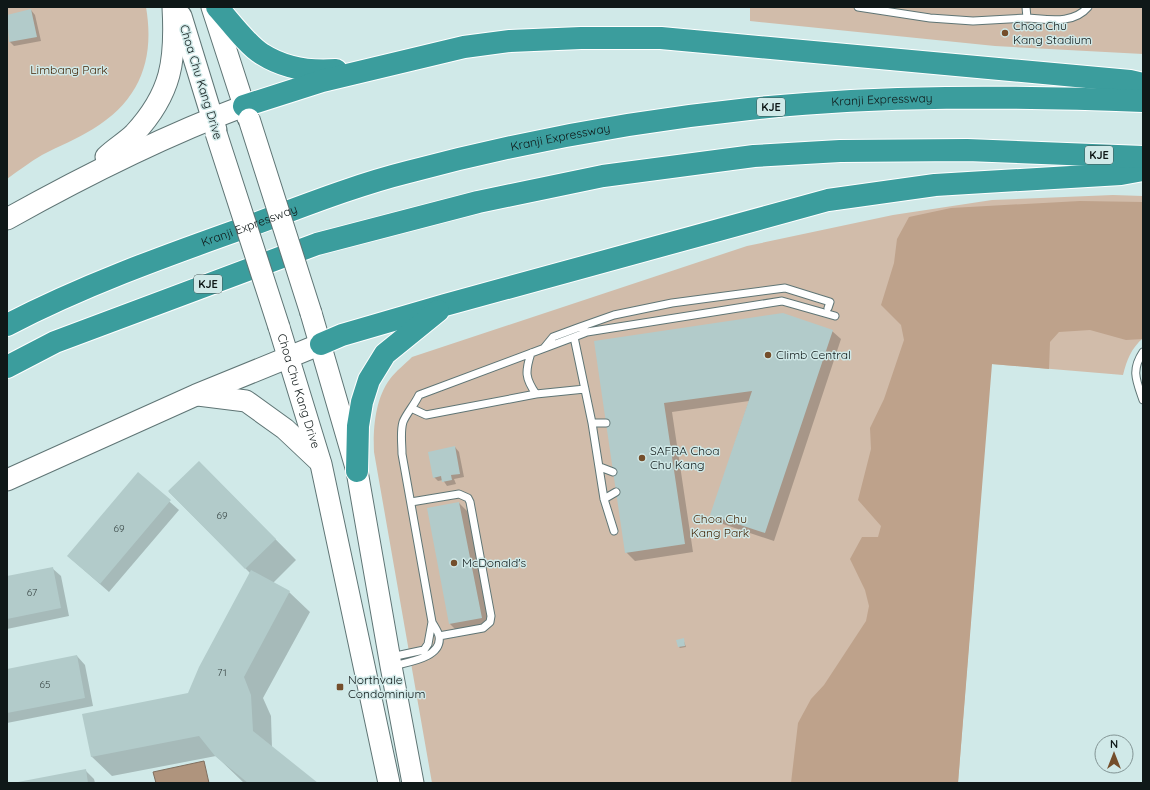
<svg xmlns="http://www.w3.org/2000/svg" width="1150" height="790" font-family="Quicksand,sans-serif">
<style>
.green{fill:#d1bcaa}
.forest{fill:#bea28b}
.water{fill:#af947d;stroke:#7f6f5f}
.shadow{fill:#0003}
.building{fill:#b2cbca}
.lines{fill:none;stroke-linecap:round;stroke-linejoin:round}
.lane-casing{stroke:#5f7575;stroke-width:9}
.secondary-casing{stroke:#5f7575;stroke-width:23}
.highway-casing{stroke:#fff;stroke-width:24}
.lane{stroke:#fff;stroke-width:7}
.secondary{stroke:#fff;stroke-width:21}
.highway{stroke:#3b9d9d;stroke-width:22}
.secondary-bridge-casing{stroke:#5f7575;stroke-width:23;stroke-linecap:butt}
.secondary-bridge{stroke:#fff;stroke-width:21}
.poi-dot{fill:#744e2b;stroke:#d0e9e8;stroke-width:1.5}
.labels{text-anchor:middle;stroke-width:3;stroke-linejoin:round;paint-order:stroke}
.number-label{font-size:10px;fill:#384544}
.shield{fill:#d0e9e8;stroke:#495756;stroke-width:1}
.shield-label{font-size:11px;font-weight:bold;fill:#0f1818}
.poi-label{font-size:12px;fill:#0f1818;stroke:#d0e9e8;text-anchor:start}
.park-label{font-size:12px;fill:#442709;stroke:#d0e9e8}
.street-label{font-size:12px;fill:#0f1818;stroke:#d0e9e8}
</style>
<rect width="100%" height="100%" fill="#d0e9e8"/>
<path class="green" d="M 7,7 L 146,7 C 155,59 140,101 93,129 C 77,139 59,146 42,155 C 30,162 18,171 7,179 Z
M 750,7 L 1143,7 L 1143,54 L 995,46 L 750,21 Z
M 1113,195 L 1143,196 L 1143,338 C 1131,349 1127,359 1123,375 L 991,364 L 958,783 L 432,783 L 374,452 C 373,429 375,399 390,379 C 396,371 405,364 412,357 L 747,246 L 893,215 L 992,200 Z"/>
<path class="forest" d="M 1080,201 L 1143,202 L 1143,339 L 1126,340 L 1090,330 L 1059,332 L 1050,342 L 1049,369 L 992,364 L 958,783 L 791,783 L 798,723 L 811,699 L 824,685 L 866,621 L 869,606 L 865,590 L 850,559 L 862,537 L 878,537 L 881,526 L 858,500 L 871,449 L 870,428 L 884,399 L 904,340 L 901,325 L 881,305 L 894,263 L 897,239 L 909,217 L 951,208 Z"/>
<path class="water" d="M 204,761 L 209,783 L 156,783 L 153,772 Z"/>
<path class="shadow" d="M 31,10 L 35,15 L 41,41 L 14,46 L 10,42 L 7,16 Z
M 832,331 L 841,339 L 774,541 L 720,523 L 711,515 L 749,401 L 672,412 L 693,552 L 635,561 L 626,552 L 595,342 Z
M 455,447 L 459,452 L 464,477 L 454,479 L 456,484 L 447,486 L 443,480 L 438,481 L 434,477 Z
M 199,462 L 296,560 L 273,583 L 289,592 L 310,612 L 263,698 L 271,716 L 272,748 L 316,783 L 244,783 L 216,756 L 112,776 L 91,756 L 189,694 L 251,574 L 169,492 Z
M 138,474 L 179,510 L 109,592 L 68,556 Z
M 459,503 L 468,512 L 489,626 L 458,632 L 450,624 Z
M 52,568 L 61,576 L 69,616 L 7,629 L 7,577 Z
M 683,639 L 686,647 L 680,648 L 679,647 Z
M 77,656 L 85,665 L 93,706 L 7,723 L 7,670 Z
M 85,770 L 94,779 L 95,783 L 20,783 Z"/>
<path class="building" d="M 31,9 L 37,37 L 9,42 L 7,15 Z
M 783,313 L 833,330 L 765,533 L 710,515 L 752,391 L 664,403 L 685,544 L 625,553 L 594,341 Z
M 455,446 L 460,474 L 451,475 L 452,480 L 442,482 L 441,476 L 433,478 L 428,452 Z
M 199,461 L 276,539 L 245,569 L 168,491 Z
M 138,472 L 171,500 L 100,584 L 67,556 Z
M 459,502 L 482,618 L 449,624 L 427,508 Z
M 53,567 L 61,608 L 7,619 L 7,576 Z
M 251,570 L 290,591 L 244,677 L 251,695 L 253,731 L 318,783 L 248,783 L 215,756 L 199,736 L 91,757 L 82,714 L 188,693 L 199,667 Z
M 684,638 L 685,646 L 678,647 L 676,640 Z
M 77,655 L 85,698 L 7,713 L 7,669 Z
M 86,769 L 88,783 L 18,783 L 18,782 Z"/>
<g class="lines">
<g class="lane-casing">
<path id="lane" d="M 858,7 L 930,18 L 973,21 L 1027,18 L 1026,7
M 1027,18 C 1047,19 1073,25 1088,7
M 580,327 L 614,315 L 672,303 L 785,288 L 830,302 L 828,308
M 574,337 L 587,332 L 782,301 L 835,316
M 544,348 L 553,337 L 580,327 L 584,329
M 1143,352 C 1131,370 1136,380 1143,400
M 531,353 C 525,372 525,378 536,394
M 413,409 L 426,415 L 536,394 L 585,389
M 592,423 L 606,423
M 600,467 L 613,472
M 604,499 L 616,492
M 411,502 L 459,494 L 468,498 L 470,502 L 491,616 L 490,622 L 483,628 L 439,636
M 391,657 L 424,650 L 428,644 L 432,622
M 393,666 C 407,662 443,658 439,636 C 438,631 434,626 432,622 L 402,454 C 402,443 400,432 403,422 C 406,414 415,404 419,395 L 574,337 L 592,423 L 604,499 L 614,531"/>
</g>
<g class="secondary-casing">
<g id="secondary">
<path d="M 212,7 L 248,118"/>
<path d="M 181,16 L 216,130"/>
<path d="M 106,157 C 114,149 126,142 134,134 C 172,93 176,60 173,7"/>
<path d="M 7,219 C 84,176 161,137 244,106"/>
<path d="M 311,313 L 357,471 L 391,666 L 413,783"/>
<path id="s1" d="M 279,327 L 321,464 L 389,783"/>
<path d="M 198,395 L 246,401 L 285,429 L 320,462"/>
<path d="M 7,480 L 196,395 L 321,344"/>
</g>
</g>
<g class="highway-casing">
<g id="highway">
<path d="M 217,7 C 229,20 248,46 262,54 C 284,68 311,72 336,70"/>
<path d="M 244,106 L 322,81 L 464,47 L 510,41 L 581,38 L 661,38 L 1130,81 L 1143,84"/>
<path id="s2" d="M 7,325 C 82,286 162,257 241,229 C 296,209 352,186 408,172 C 520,142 634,121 749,109 C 880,95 1012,96 1143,101"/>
<path d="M 321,344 L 342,335 L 445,305 L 828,200 L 935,185 L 1121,174 L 1143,170"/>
<path d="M 7,367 L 55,342 L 317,244 L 478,202 L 603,176 L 754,156 L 840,151 L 967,150 L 1143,157"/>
<path d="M 357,471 L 358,426 L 362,402 L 369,380 L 385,354 L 438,311"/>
</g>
</g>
<use href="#lane" class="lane"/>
<use href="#secondary" class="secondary"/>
<use href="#highway" class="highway"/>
<g class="secondary-bridge-casing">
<path id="secondary-bridge" d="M 249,119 L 311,313
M 216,133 L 279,327"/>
</g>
<use href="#secondary-bridge" class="secondary-bridge"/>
</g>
<g class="poi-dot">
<circle cx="1005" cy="33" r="4"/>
<circle cx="768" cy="355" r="4"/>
<circle cx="642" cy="458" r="4"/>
<circle cx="454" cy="563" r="4"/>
<rect x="336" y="683" width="8" height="8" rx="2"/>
</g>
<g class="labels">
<g class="number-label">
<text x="222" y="519">69</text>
<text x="119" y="532">69</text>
<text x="32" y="596">67</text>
<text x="222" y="676">71</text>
<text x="45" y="688">65</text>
</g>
<g class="shield">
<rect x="757" y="98" width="28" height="18" rx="3"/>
<rect x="1085" y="146" width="28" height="18" rx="3"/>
<rect x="194" y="275" width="28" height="18" rx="3"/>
</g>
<g class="shield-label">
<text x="771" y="111">KJE</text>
<text x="1099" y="159">KJE</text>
<text x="208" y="288">KJE</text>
</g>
<g class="poi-label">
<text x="1013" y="30">Choa Chu<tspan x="1013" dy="14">Kang Stadium</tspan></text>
<text x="776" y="359">Climb Central</text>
<text x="650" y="455">SAFRA Choa<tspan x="650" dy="14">Chu Kang</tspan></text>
<text x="462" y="567">McDonald's</text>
<text x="348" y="684">Northvale<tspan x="348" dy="14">Condominium</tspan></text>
</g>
<g class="park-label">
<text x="69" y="74">Limbang Park</text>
<text x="720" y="523">Choa Chu<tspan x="720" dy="14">Kang Park</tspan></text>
</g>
<g class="street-label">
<text transform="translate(201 82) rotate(73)" y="4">Choa Chu Kang Drive</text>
<text dy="4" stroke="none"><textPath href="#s2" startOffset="910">Kranji Expressway</textPath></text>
<text dy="4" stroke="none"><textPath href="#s2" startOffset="586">Kranji Expressway</textPath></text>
<text dy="4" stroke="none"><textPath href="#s2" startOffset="262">Kranji Expressway</textPath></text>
<text dy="4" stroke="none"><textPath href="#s1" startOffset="67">Choa Chu Kang Drive</textPath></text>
</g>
</g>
<rect width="1150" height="790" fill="none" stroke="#0f1818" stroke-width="16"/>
<g transform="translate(1114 754)"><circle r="19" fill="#d0e9e8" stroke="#839595"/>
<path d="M0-3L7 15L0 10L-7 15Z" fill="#744e2b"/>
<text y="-6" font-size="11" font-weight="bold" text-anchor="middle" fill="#0f1818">N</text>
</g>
</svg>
